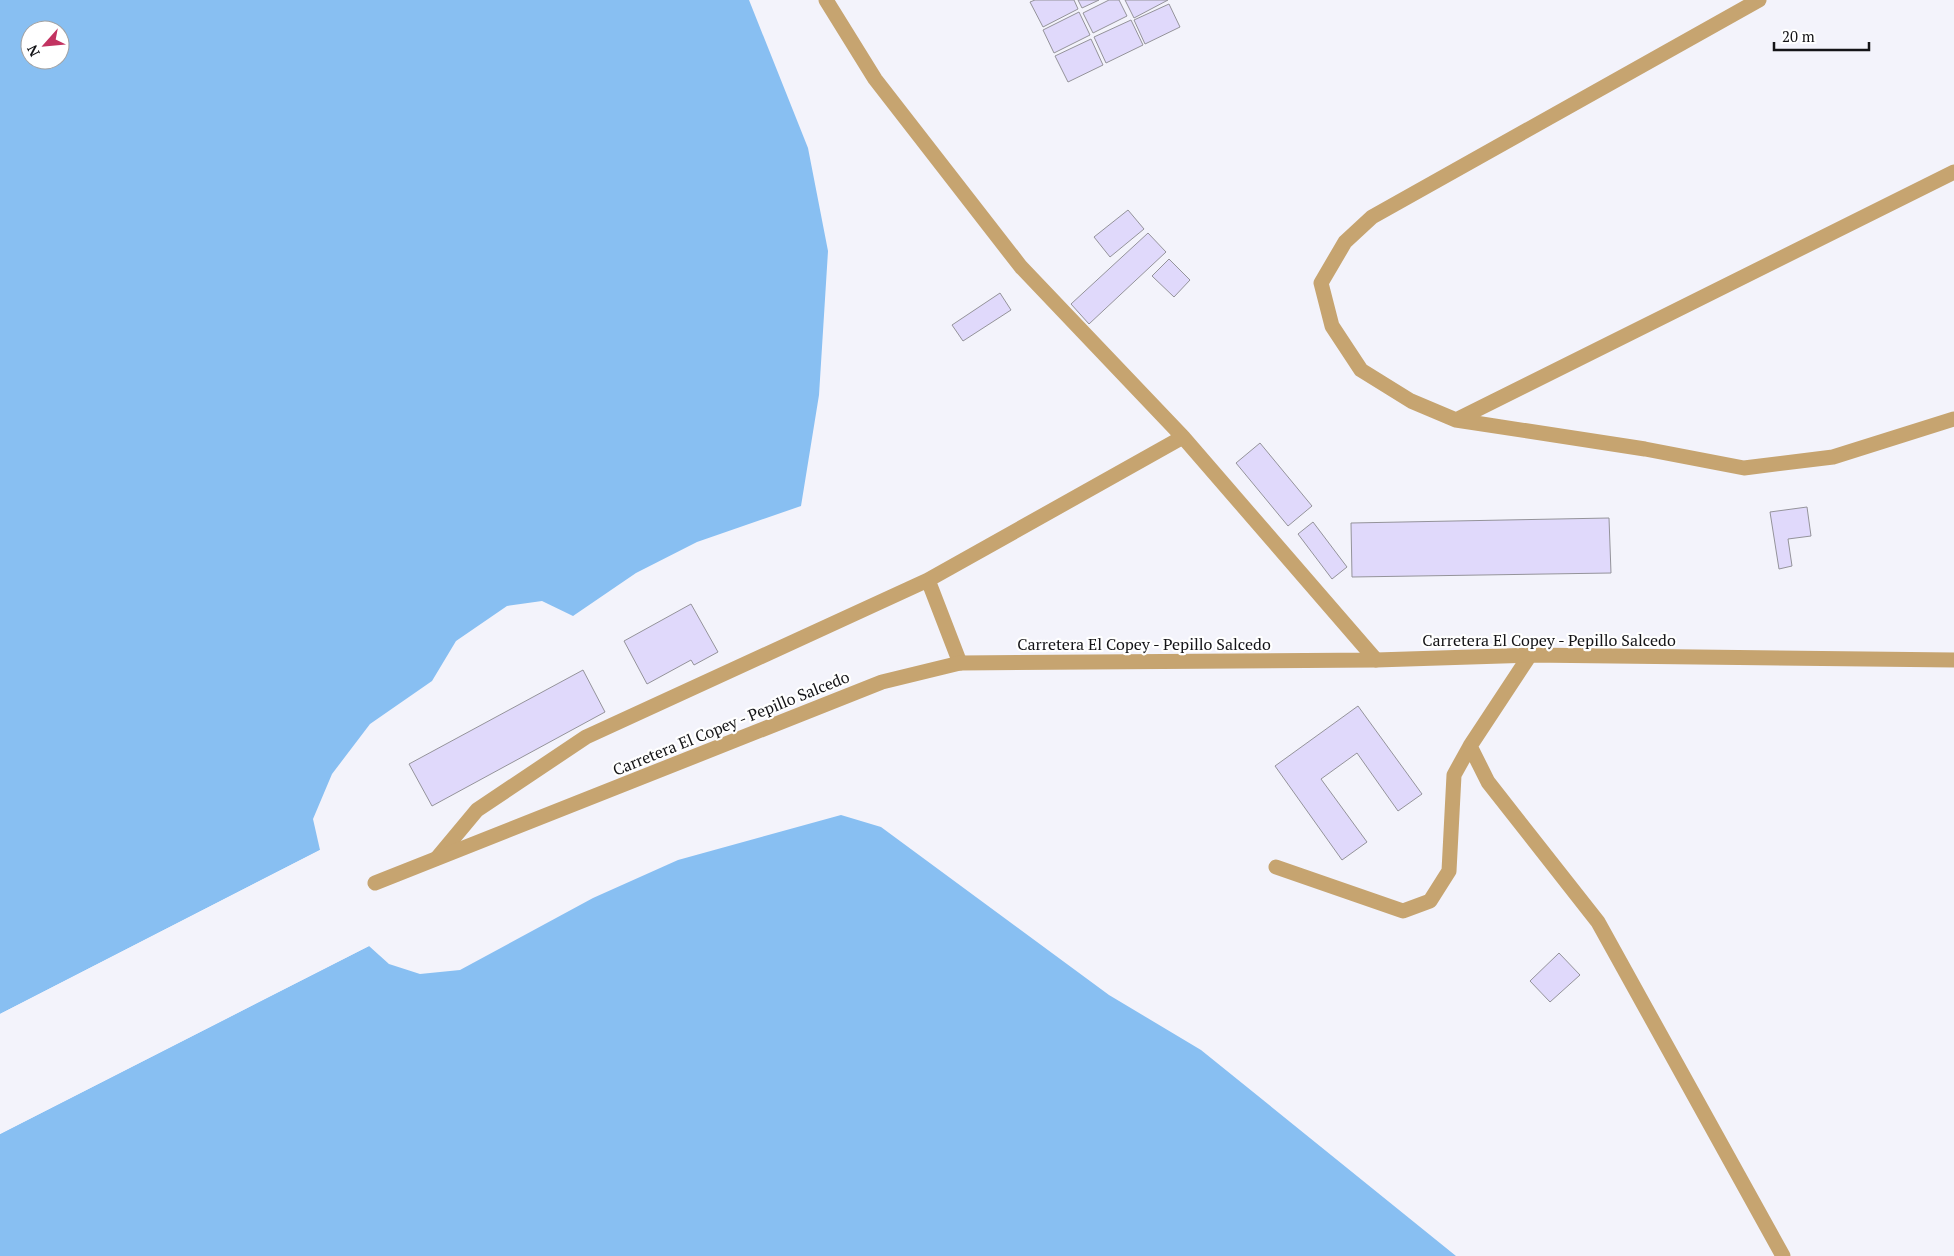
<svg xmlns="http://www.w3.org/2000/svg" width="1954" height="1256" font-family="'PT Serif',serif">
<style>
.water{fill:#88bff2;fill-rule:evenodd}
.pier{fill:#f3f3fb}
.building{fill:#e0d9fb;stroke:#94939a}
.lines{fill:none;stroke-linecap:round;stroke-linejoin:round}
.lane{stroke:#c6a470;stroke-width:15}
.street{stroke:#c6a470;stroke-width:15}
.labels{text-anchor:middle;stroke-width:4.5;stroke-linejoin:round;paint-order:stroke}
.street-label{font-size:16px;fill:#141417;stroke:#fff}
</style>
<rect width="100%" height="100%" fill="#f3f3fb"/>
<path class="water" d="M 0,0 L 749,0 L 808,148 L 828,251 L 819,395 L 801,506 L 697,542 L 636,573 L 573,616 L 542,601 L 507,606 L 456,641 L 432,681 L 370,724 L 332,774 L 313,819 L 320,850 L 0,1014 ZM 30,30 L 60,30 L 60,60 L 30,60 Z
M 841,815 L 881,827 L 1109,995 L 1201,1050 L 1456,1256 L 0,1256 L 0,1134 L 369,946 L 389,964 L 420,974 L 460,970 L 593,898 L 678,860 Z"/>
<path class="pier" d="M 320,850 L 321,852 L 0,1017 L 0,1014 Z
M 368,943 L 369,946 L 0,1134 L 0,1132 Z"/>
<path class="building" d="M 1035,0 L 1074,0 L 1078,9 L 1043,27 L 1030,2 Z
M 1078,0 L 1099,0 L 1082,8 Z
M 1109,0 L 1119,0 L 1127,16 L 1093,33 L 1083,13 Z
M 1125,0 L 1168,0 L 1134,18 Z
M 1169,4 L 1180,27 L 1145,44 L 1134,20 Z
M 1079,12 L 1090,35 L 1054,53 L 1043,30 Z
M 1131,20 L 1143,45 L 1106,63 L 1094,37 Z
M 1091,39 L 1103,65 L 1068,82 L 1055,56 Z
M 1128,210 L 1144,229 L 1110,257 L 1094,237 Z
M 1148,233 L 1166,252 L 1089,324 L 1071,304 Z
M 1169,259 L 1190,280 L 1174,297 L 1152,276 Z
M 1000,293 L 1011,310 L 963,341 L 952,325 Z
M 1260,443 L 1312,506 L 1288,526 L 1236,463 Z
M 1807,507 L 1811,536 L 1788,539 L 1792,566 L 1779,569 L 1770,512 Z
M 1609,518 L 1611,573 L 1352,577 L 1351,523 Z
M 1313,522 L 1347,567 L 1332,579 L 1298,534 Z
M 691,604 L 718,652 L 694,665 L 691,660 L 647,684 L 624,641 Z
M 583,670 L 605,712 L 432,806 L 409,764 Z
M 1358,706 L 1422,794 L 1398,811 L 1357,753 L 1321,779 L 1367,842 L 1342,860 L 1275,766 Z
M 1559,953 L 1580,975 L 1550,1002 L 1530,981 Z"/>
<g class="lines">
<path class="lane" d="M 826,0 L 875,79 L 1021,267 L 1183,437 L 1376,660
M 1759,0 L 1372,217 L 1345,242 L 1321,283 L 1332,326 L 1361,370 L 1411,401 L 1456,420 L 1954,172
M 1456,420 L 1645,449 L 1744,468 L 1833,457 L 1954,419
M 928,580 L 960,663
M 1530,655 L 1470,746 L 1488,782 L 1598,922 L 1783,1256
M 437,858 L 477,810 L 586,737 L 928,580 L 1183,437
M 1276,867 L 1403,911 L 1430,901 L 1449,871 L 1454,775 L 1470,746"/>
<path class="street" d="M 375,883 L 882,682 L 960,663 L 1376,660 L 1530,655 L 1954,660"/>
</g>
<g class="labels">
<g class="street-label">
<text x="1549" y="646">Carretera El Copey - Pepillo Salcedo</text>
<text x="1144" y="650">Carretera El Copey - Pepillo Salcedo</text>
<text transform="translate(731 723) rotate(-22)" y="6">Carretera El Copey - Pepillo Salcedo</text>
</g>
</g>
<g transform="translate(45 45) rotate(243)"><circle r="24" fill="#ffffff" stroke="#a1a1a2"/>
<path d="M0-4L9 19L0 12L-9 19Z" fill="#c23361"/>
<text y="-8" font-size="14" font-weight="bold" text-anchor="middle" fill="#141417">N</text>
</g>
<path d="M1774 42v8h95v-8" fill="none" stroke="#141417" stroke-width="2.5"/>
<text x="1782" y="42" font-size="15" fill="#141417" stroke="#ffffff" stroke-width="4" paint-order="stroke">20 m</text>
</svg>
